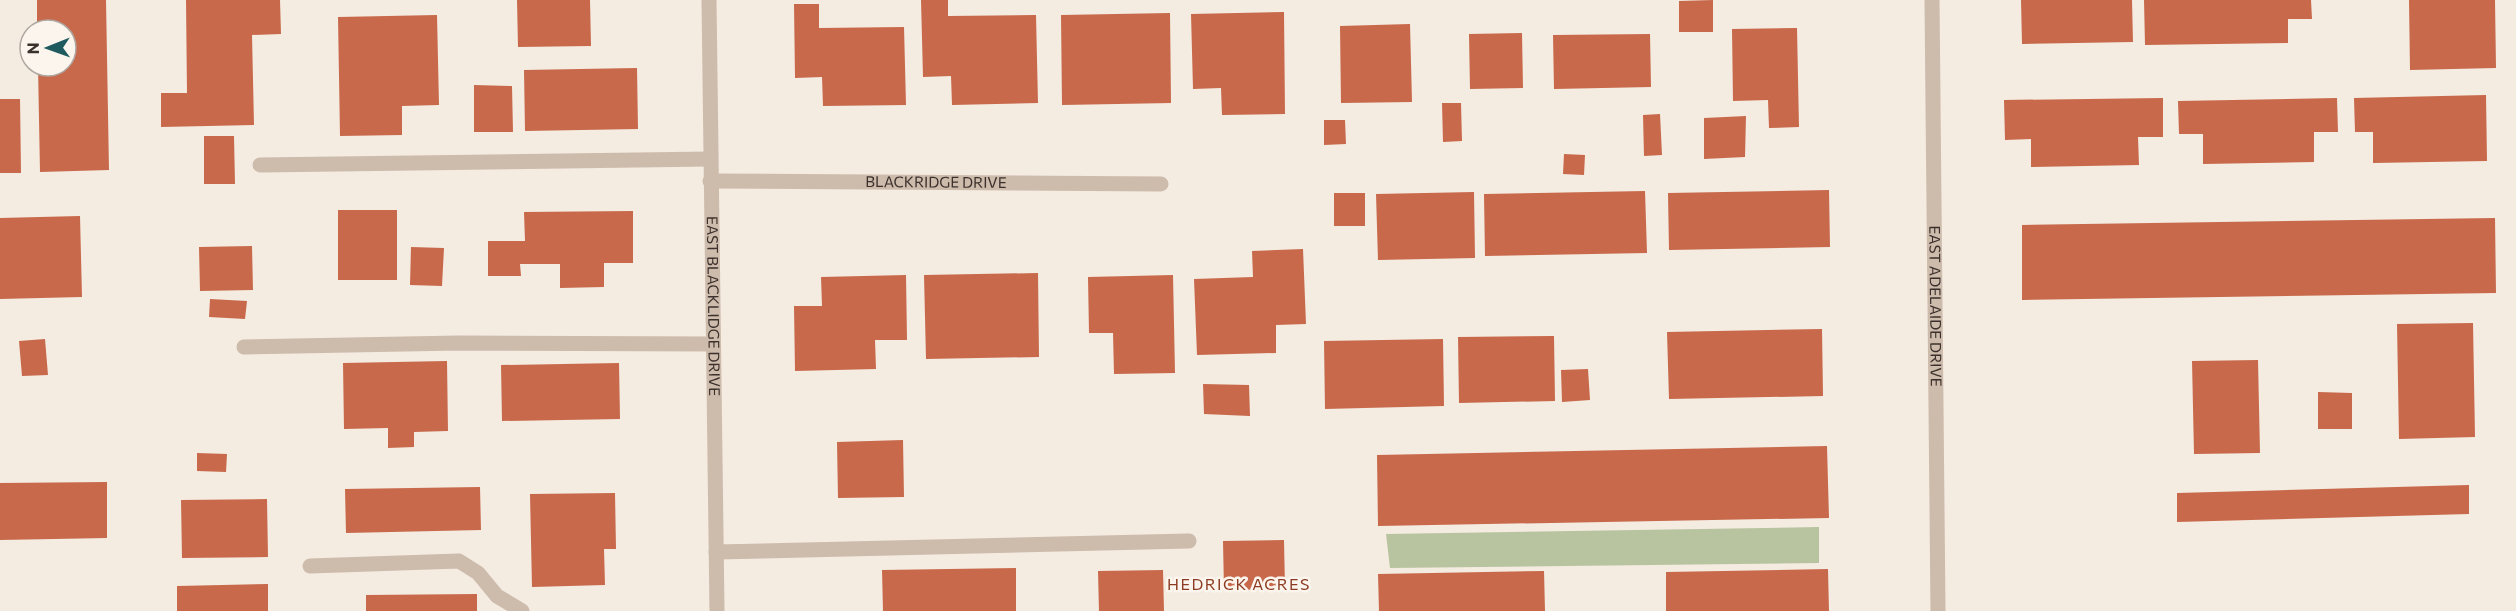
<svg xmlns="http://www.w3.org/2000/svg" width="2516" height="611" font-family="Commissioner,sans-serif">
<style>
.green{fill:#b8c4a0}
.building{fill:#c8694b}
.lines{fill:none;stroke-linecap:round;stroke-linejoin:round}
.service{stroke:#cdbbac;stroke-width:15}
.minor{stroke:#cdbbac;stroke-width:15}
.labels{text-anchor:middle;stroke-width:5;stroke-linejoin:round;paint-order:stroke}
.street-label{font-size:15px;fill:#3b302b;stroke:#fbf5ee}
.neighbourhood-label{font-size:16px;letter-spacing:1.5px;fill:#8c3b22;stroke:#fbf5ee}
</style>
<rect width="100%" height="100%" fill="#f4ebe1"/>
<path class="green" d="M 1819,527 L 1819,563 L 1390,568 L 1386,534 Z"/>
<path class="building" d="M 37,0 L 106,0 L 109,170 L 40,172 L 38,66 L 66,66 L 66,30 L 37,30 Z
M 186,0 L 280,0 L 281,34 L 252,35 L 254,125 L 161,127 L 161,93 L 187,93 Z
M 517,0 L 590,0 L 591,46 L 518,47 Z
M 921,0 L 948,0 L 948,16 L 1036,15 L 1038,103 L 952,105 L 951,76 L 923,77 Z
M 1713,0 L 1713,32 L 1679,32 L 1679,1 Z
M 2021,0 L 2132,0 L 2133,42 L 2022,44 Z
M 2144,0 L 2311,0 L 2312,19 L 2288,19 L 2288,43 L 2145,45 Z
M 2409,0 L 2495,0 L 2496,68 L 2410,70 Z
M 794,4 L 819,4 L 819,28 L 904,27 L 906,105 L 823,106 L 822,77 L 795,78 Z
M 1284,12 L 1285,114 L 1222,115 L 1221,88 L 1193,89 L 1191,14 Z
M 1170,13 L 1171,103 L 1062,105 L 1061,15 Z
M 437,15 L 439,105 L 402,106 L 402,135 L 340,136 L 338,17 Z
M 1410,24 L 1412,102 L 1341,103 L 1340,26 Z
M 1797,28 L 1799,127 L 1769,128 L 1768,100 L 1733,101 L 1732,29 Z
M 1522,33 L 1523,88 L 1470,89 L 1469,34 Z
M 1650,34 L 1651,87 L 1554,89 L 1553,35 Z
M 637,68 L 638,129 L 525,131 L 524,70 Z
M 474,85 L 512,86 L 513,132 L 474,132 Z
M 2486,95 L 2487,161 L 2373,163 L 2373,132 L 2355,132 L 2354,98 Z
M 2163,98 L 2163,137 L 2138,137 L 2139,165 L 2031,167 L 2031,139 L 2005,140 L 2004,100 Z
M 2337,98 L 2338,132 L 2314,132 L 2314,162 L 2203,164 L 2203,134 L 2179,134 L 2178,101 Z
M 0,99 L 20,99 L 21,173 L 0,173 Z
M 1442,103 L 1461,103 L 1462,141 L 1443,142 Z
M 1660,114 L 1662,155 L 1644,156 L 1643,115 Z
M 1746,116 L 1745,157 L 1704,159 L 1704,118 Z
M 1324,120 L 1345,120 L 1346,144 L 1324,145 Z
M 204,136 L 234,136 L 235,184 L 204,184 Z
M 1564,154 L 1585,155 L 1584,175 L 1563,174 Z
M 1829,190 L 1830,247 L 1669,250 L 1668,193 Z
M 1645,191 L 1647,253 L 1485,256 L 1484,194 Z
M 1474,192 L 1475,258 L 1378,260 L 1376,194 Z
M 1334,193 L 1365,193 L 1365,226 L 1334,226 Z
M 338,210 L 397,210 L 397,280 L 338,280 Z
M 633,211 L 633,263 L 604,263 L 604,287 L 560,288 L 560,264 L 520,264 L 521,276 L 488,276 L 488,241 L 525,241 L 524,212 Z
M 80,216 L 82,297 L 0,299 L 0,218 Z
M 2495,218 L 2496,293 L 2022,300 L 2022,225 Z
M 252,246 L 253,290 L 200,291 L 199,247 Z
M 411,247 L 444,248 L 442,286 L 410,285 Z
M 1303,249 L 1306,324 L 1276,325 L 1276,353 L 1197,355 L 1194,279 L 1253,277 L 1252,251 Z
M 1038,273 L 1039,357 L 926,359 L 924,275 Z
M 906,275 L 907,340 L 875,340 L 876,369 L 795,371 L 794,306 L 822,306 L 821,277 Z
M 1173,275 L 1175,373 L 1114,374 L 1113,333 L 1089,333 L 1088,277 Z
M 210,299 L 247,301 L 245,319 L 209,317 Z
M 2473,323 L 2475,437 L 2399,439 L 2397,324 Z
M 1822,329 L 1823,396 L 1669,399 L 1667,332 Z
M 1554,336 L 1555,401 L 1459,403 L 1458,337 Z
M 45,339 L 48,375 L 22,376 L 19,341 Z
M 1443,339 L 1444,406 L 1325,409 L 1324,341 Z
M 2258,360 L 2260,453 L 2194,454 L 2192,361 Z
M 447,361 L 448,431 L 414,432 L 414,447 L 388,448 L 388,428 L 344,429 L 343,363 Z
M 619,363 L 620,419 L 502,421 L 501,365 Z
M 1588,369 L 1590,400 L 1562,402 L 1561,370 Z
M 1203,384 L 1249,385 L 1250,416 L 1204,414 Z
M 2318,392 L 2352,393 L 2352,429 L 2318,429 Z
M 903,440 L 904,497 L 838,498 L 837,442 Z
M 1827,446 L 1829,518 L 1378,526 L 1377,455 Z
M 197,453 L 227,454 L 226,472 L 197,471 Z
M 107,482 L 107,538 L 0,540 L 0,483 Z
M 2469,485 L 2469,514 L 2177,522 L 2177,493 Z
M 480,487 L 481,530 L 346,533 L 345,489 Z
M 615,493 L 616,549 L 604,549 L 605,585 L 532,587 L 530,494 Z
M 267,499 L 268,557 L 182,558 L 181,500 Z
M 1284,540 L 1285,589 L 1224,590 L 1223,541 Z
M 1016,568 L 1016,611 L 883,611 L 882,570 Z
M 1828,569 L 1829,611 L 1666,611 L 1666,572 Z
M 1163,570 L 1164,611 L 1099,611 L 1098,571 Z
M 1544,571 L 1545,611 L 1379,611 L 1378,574 Z
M 268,584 L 268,611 L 177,611 L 177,586 Z
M 477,594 L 477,611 L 366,611 L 366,595 Z"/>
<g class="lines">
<path class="service" d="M 260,165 L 710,159
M 244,347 L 459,343 L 713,344
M 716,552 L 1189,541
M 310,566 L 459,561 L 478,573 L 497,596 L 522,611"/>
<g class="minor">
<path id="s1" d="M 709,0 L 717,611"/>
<path id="s2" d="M 1932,0 L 1938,611"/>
<path id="s3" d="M 710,181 L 1161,184"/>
</g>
</g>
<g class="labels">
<g class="street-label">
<text dy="5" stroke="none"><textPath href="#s3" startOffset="226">BLACKRIDGE DRIVE</textPath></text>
<text dy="5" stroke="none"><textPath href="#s1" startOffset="306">EAST BLACKLIDGE DRIVE</textPath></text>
<text dy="5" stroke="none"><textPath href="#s2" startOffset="306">EAST ADELAIDE DRIVE</textPath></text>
</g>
<g class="neighbourhood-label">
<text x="1239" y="590">HEDRICK ACRES</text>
</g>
</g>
<g transform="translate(48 48) rotate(269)"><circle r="28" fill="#fbf5ee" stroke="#aea6a0" stroke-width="1.5"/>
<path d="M0-4.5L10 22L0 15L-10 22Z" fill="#1f5a5e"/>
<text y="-9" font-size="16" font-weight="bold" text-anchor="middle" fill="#3b302b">N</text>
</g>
</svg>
